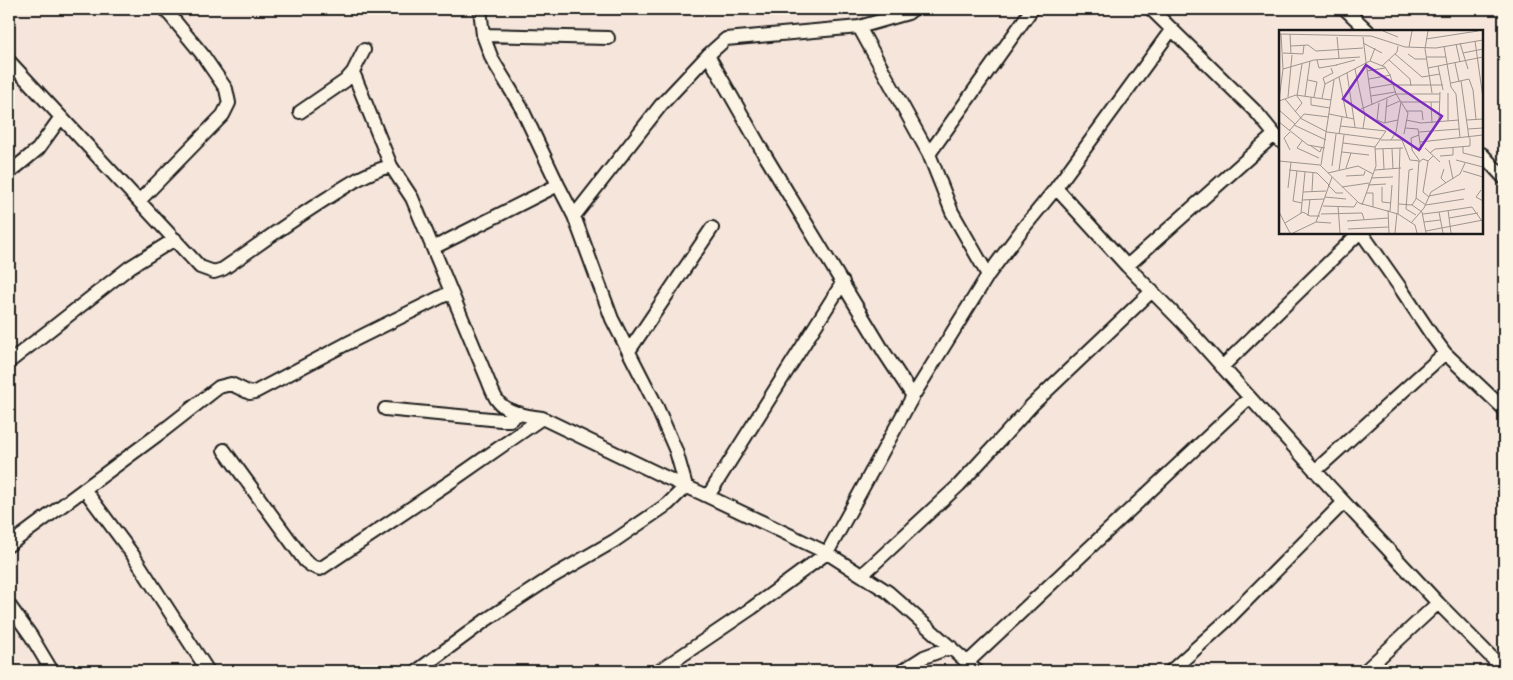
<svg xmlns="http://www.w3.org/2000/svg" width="1513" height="680" font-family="'Comic Neue',sans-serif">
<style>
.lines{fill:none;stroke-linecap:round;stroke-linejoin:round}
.street-casing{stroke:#1c1c1c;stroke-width:16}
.street{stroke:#fcf5e5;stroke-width:12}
.inset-road{fill:none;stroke:#9e958f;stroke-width:1}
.view{fill:#7b2cbf;fill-opacity:0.15;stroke:#7b2cbf;stroke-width:2.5}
.inset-edge{fill:none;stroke:#1c1c1c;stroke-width:2.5}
</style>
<rect width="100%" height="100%" fill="#f5e5db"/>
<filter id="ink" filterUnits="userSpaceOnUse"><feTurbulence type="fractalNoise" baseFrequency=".02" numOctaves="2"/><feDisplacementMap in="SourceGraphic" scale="10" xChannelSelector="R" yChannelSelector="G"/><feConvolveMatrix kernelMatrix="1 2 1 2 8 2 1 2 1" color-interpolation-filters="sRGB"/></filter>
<g filter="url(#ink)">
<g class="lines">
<g class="street-casing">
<path id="street" d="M 1151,9 L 1257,113 L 1280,141
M 1345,9 L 1368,31
M 859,27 L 929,154 L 952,212 L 988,275
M 483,35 L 608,38
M 708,55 L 763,152 L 884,352 L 913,396
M 9,61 L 200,267 L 214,272 L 223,269 C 258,245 292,220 329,197 C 349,184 367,172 391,166
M 353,72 L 391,166 L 412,198 L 487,378 C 490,385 493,394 497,400 C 506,413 527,416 542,418 L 667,478 L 703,494 L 827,553 L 888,592 L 977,671
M 300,112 L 345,81 L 353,72 L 364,50
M 929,154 L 1032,9
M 1482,154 L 1504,178
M 9,173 L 38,149 L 61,117
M 1056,188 L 1127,266 L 1183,323 L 1329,486 L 1438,603 L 1504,670
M 139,201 L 223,115 L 229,103 L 226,89 L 202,54 L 165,9
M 574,216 L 661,105 L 708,55 L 726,39 L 859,27 L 908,13 L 913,9
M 1361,232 L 1399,286 L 1431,334 L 1445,353 L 1504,409
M 433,248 L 558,185
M 1127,266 L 1274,135
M 629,351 L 712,228
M 9,362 L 130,267 L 175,239
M 1222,367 L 1360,232
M 385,409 L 501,420 L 510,420 L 519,413
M 224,450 L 305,561 L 312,566 L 320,569 L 453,480 L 542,418
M 1315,471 L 1445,353
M 84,489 L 133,555 L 208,671
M 708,496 L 843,282
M 9,545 L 164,430 L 219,387 L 231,384 L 250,393 L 255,392 L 346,344 L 451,292
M 862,575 L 959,485 L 1032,405 L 1152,291
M 9,605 L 31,636 L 52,671
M 968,662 L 1249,398
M 417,671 L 486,620 L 550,578 L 614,541 L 668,504 L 686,486 L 676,451 L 656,405 L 612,319 L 574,216 L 558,185 L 521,107 L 492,59 L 483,35 L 480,9
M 659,671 L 752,608 L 827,553 L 913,396 L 988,275 L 1021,231 L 1056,188 L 1172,29
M 902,671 L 924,657 L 951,647
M 1171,671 L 1224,623 L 1344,502
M 1365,671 L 1438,603"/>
</g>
<use href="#street" class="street"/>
</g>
</g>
<g transform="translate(1279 30)">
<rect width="204" height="204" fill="#f5e5db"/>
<path class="inset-road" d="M 104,1 L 119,7M 149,1 L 146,19 L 153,63M 0,4 L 92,6 L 126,17 L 157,18 L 204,10M 11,4 L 12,24M 58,7 L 60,28M 84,7 L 87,32M 147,9 L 199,1M 196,11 L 204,68M 84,13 L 103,23M 181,13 L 189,39M 177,14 L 181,32M 12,16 L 29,15 L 37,21 L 84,18M 165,16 L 172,57 L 177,64 L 181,108M 130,17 L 133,1M 4,23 L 24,24 L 25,15M 184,23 L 204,19M 116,24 L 143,47 L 161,44M 129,24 L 136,29 L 148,29M 147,27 L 167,27M 38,30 L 40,38 L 58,35M 110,30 L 131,49 L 132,56M 91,31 L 106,37 L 111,45 L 117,64 L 129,83 L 125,104M 87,32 L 93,75M 176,33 L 180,52M 57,35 L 76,30M 103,36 L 118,22 L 119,16M 159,36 L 164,60M 149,38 L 204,27M 4,39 L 35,30 L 81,27M 76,39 L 86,86 L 84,98M 88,41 L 106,38M 68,43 L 76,97M 60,47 L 68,88M 90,49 L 112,45M 29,50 L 38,52 L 35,67M 182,51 L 190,108M 172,53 L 190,49 L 194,60 L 197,89M 46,54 L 91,31 L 96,18M 114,55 L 164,55M 91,58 L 114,54M 26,66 L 31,31M 92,66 L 116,62M 9,67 L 13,25M 32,67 L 32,75 L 51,78M 43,68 L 46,54 L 44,48 L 54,43 L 52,38M 6,69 L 22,88M 0,70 L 4,39 L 2,4M 0,71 L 17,65 L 52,70M 152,72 L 153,93M 107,77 L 121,71M 82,79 L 117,64 L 161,64M 0,80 L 16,94M 127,81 L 143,81 L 144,90M 16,82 L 23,73 L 18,66 L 23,34M 50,84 L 75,89M 21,88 L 48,102M 98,90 L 105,93 L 119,90M 98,90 L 100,73M 127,90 L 142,93 L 180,90M 188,90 L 204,89M 169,91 L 169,63M 0,92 L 29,115 L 46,118M 160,92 L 161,62M 106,93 L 108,69M 15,95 L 47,110M 61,96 L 107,101 L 96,117 L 97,136 L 83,175M 126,98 L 139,99 L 142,120M 189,99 L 204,98M 10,101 L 25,84 L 50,87M 11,102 L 5,108 L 11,120M 48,102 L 102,109M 140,102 L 180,99M 60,104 L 63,87M 102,110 L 123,110 L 131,130 L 141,131M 112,110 L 117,102 L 122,72 L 161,72M 23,111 L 18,118 L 40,128M 141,112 L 204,105M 64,113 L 96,117M 32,116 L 41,122 L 43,117M 184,116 L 184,123 L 204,128M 146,118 L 161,132M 96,119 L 124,118M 104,119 L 105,139M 113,119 L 114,139M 63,122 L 90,125M 151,123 L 156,119 L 191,116 L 191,108M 161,126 L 174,125 L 174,117M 140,130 L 133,120 L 132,108 L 140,105M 170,130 L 174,149M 177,130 L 204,137M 0,131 L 41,135 L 80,173 L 119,184 L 136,195 L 138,203M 149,131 L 144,162 L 150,167M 140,132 L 144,129 L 149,131 L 154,126M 42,135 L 55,50M 53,136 L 57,104M 67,138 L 72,123M 134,139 L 130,140 L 127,179 L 137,185M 165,139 L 162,148 L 167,153M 10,140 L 38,143 L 50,155M 60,140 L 65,105M 96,140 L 122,138M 18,141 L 14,171 L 23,173M 184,141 L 204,147M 49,143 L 79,136 L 94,144M 67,146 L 85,145 L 86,141M 92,148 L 114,147M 49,155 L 57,163 L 64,163M 89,155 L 107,154M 63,157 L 90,153M 103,157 L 103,172 L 112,173M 9,158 L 12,132M 202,160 L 197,167 L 204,171M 33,161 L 34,142M 24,162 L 47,161M 87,163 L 94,163 L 94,177M 150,166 L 186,159M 46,167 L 67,169M 137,168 L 147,175 L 185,169M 23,170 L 45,169M 120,174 L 133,175 L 143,182 L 147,203M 133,175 L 137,169 L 140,131M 44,176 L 75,177 L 78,172M 59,176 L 61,203M 109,180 L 110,203M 169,180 L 172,203M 111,181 L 113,155M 0,182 L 11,203M 160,182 L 193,177 L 203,191M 22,183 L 26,142M 42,184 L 83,183 L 85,189M 119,184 L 121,118M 144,184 L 160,182 L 164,203M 29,186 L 31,169M 170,188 L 199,183M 68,191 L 109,188M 37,192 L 53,147M 145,192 L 161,190M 6,193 L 24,182 L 31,186 L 41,186M 132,193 L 145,178 L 152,162 L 181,144 L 186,133M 69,199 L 109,197M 147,201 L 204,190M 14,203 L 37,192 L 52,193M 116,203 L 118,183"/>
<path class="view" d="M 87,35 L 163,86 L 140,120 L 64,69 Z"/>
<rect width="204" height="204" class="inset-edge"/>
</g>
<rect width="1513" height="680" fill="none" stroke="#fcf5e5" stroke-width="30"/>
<rect x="15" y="15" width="1483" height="650" fill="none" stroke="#1c1c1c" stroke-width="2" filter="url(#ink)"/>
</svg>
